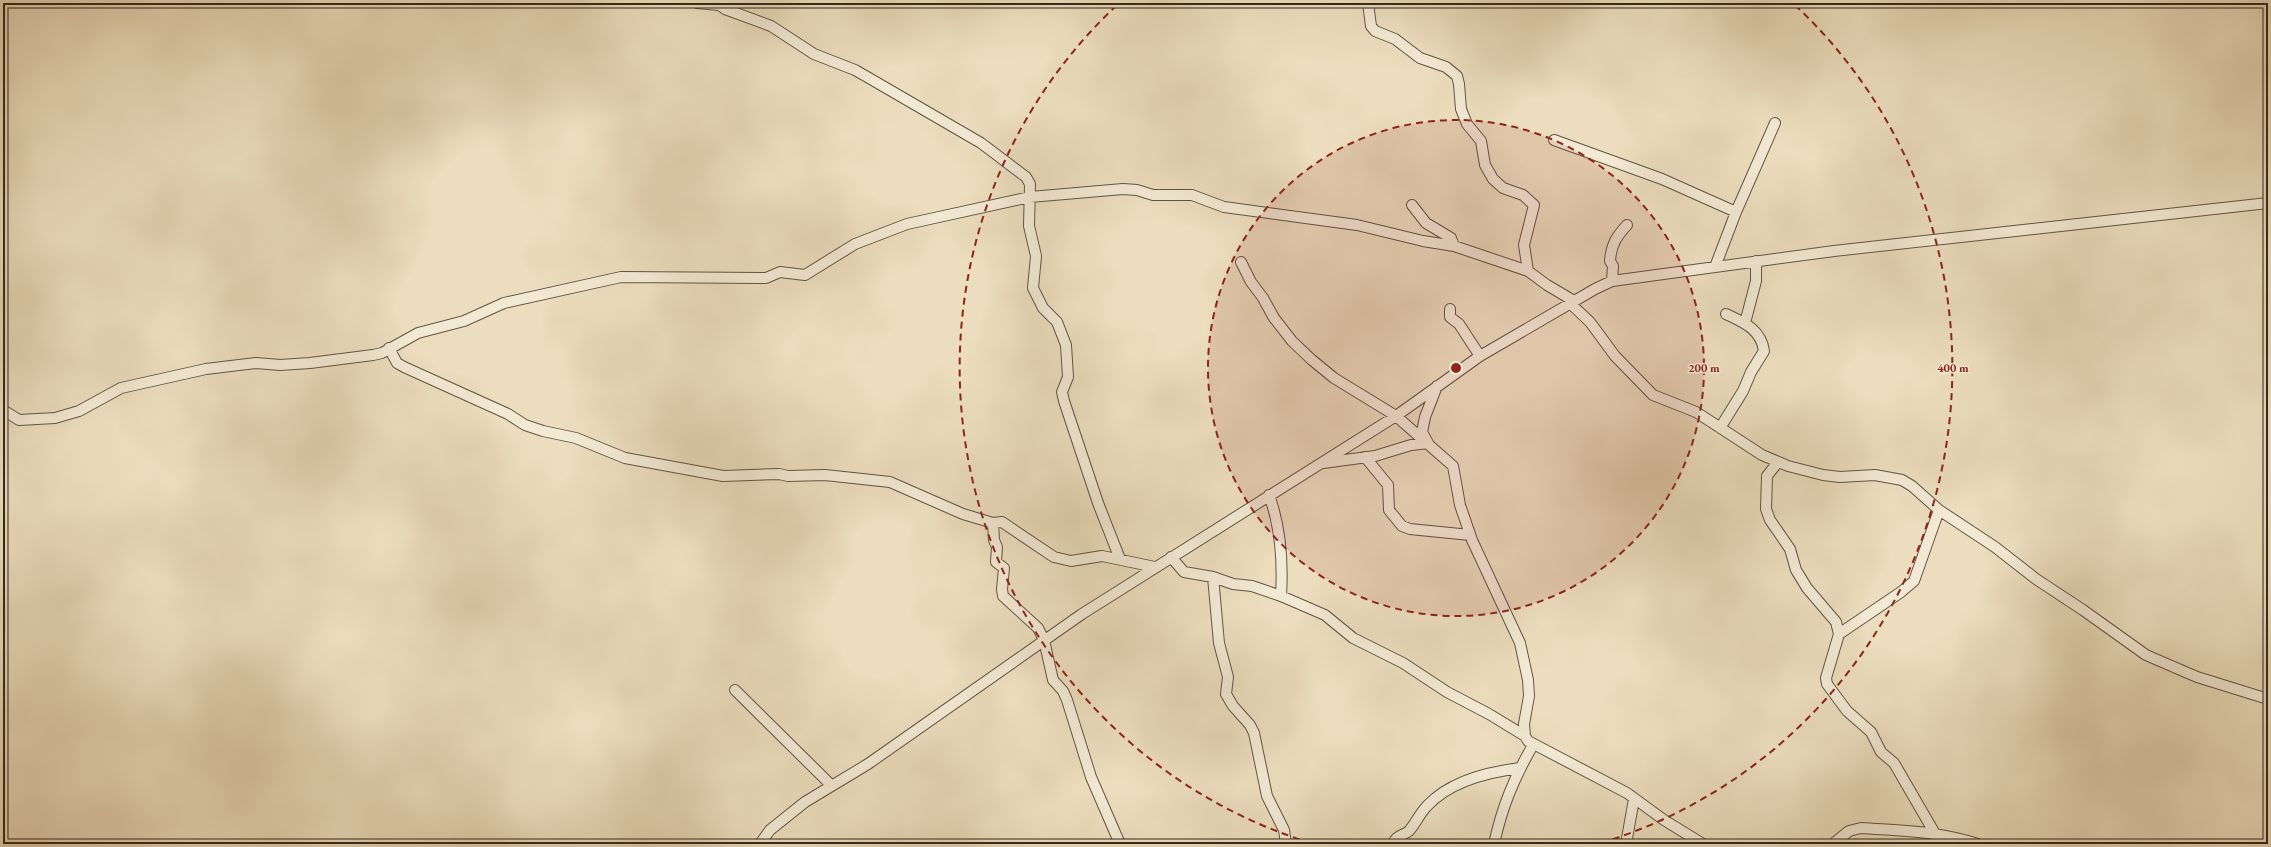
<svg xmlns="http://www.w3.org/2000/svg" width="2271" height="847" font-family="'EB Garamond',serif">
<style>
.lines{fill:none;stroke-linecap:round;stroke-linejoin:round}
.minor-casing{stroke:#625544;stroke-width:12}
.minor{stroke:#f2e9d4;stroke-width:10}
.ring{fill:none;stroke:#8f2418;stroke-width:2;stroke-dasharray:7 5}
.centre{fill:#8f2418;stroke:#f2e9d4;stroke-width:2}
.ring-label{font-size:12px;text-anchor:middle;font-weight:bold;fill:#8f2418;stroke:#f2e9d4;stroke-width:3;stroke-linejoin:round;paint-order:stroke}
</style>
<rect width="100%" height="100%" fill="#ebddbd"/>
<filter id="stains"><feTurbulence type="fractalNoise" baseFrequency=".005" numOctaves="4"/><feColorMatrix values="0 0 0 0 .2 0 0 0 0 .09 0 0 0 0 .02 0 0 0 .5 -.17"/></filter>
<radialGradient id="worn" r=".72"><stop offset=".6" stop-color="#630" stop-opacity="0"/><stop offset="1" stop-color="#630" stop-opacity=".3"/></radialGradient>
<g class="lines">
<g class="minor-casing">
<path id="minor" d="M 697,3 L 719,5
M 717,3 L 725,9 L 771,26 L 814,54 L 855,70 L 869,78 L 981,143 L 1026,177 L 1030,184 L 1029,226 L 1036,256 L 1033,288 L 1043,308 L 1057,322 L 1066,345 L 1068,377 L 1062,392 L 1064,401 L 1098,503 L 1120,559
M 1368,3 L 1371,26 L 1375,31 L 1395,39 L 1420,58 L 1446,67 L 1457,76 L 1459,84 L 1461,109 L 1467,124 L 1481,141 L 1485,165 L 1493,179 L 1503,188 L 1523,195 L 1534,205 L 1524,245 L 1528,271
M 1554,140 L 1662,179 L 1736,212
M 1412,205 L 1426,223 L 1451,238 L 1454,246
M 1241,262 L 1251,282 L 1263,298 L 1274,318 L 1292,341 L 1312,360 L 1334,378 L 1396,416 L 1453,466 L 1460,505 L 1472,540 L 1520,643 L 1528,680 L 1529,696 L 1524,724 L 1525,736 L 1528,741 L 1627,793 L 1664,820 L 1703,844
M 1715,267 L 1736,212 L 1775,123
M 1612,281 L 1613,266 L 1610,261 C 1611,245 1616,237 1627,225
M 1570,303 L 1590,322 L 1615,356 L 1653,395 L 1696,412 L 1762,455 L 1788,466 L 1823,475 L 1840,477 L 1875,475 L 1902,480 L 1912,486 L 1939,510 L 1995,547 L 2036,579 L 2083,610 L 2146,655 L 2197,677 L 2268,699
M 1450,309 L 1450,317 L 1459,324 L 1480,356
M 1745,323 L 1756,281 L 1756,261
M 389,348 L 397,363 L 404,367 L 508,414 L 525,425 L 543,431 L 576,438 L 625,458 L 723,476 L 779,474 L 788,476 L 825,475 L 890,482 L 963,514 L 993,523 L 1002,522 L 1054,557 L 1071,561 L 1102,556 L 1155,567
M 3,410 L 19,420 L 55,418 L 79,411 L 121,388 L 206,369 L 256,363 L 280,365 L 310,363 L 373,355 L 382,353 L 418,333 L 464,321 L 504,303 L 621,277 L 766,278 L 780,272 L 805,275 L 855,244 L 907,224 L 1030,197 L 1123,189 L 1137,190 L 1153,195 L 1192,195 L 1224,207 L 1357,225 L 1423,241 L 1454,246 L 1528,271 L 1547,285 L 1574,301
M 1720,428 L 1743,391 L 1751,372 L 1764,351 C 1761,329 1743,322 1726,314
M 1365,457 L 1388,485 L 1389,510 L 1402,526 L 1410,529 L 1470,535
M 1778,462 L 1767,476 L 1766,509 L 1770,520 L 1790,549 L 1796,570 L 1807,588 L 1836,622 L 1839,634 L 1826,678 L 1827,684 L 1847,711 L 1871,732 L 1881,752 L 1894,763 L 1934,832
M 1323,463 L 1375,456 L 1411,445 L 1428,443 L 1422,432 L 1425,417 L 1437,386
M 1269,495 C 1280,525 1283,563 1281,596
M 993,523 L 994,540 L 997,547 L 996,562 L 1004,568 L 1002,589 L 1003,596 L 1038,628 L 1044,640 L 1053,680 L 1063,691 L 1067,700 L 1091,777 L 1120,844
M 1171,557 L 1184,572 L 1213,577 L 1233,584 L 1252,586 L 1281,596 L 1325,615 L 1353,638 L 1403,663 L 1447,692 L 1489,714 L 1525,736
M 1213,577 L 1219,643 L 1228,677 L 1226,694 L 1233,706 L 1250,725 L 1254,733 L 1267,796 L 1284,830 L 1286,844
M 1839,634 L 1901,592 L 1914,581 L 1939,510
M 735,690 L 831,785
M 760,844 L 770,830 L 805,802 L 868,764 L 1082,614 L 1396,416 L 1480,356 L 1595,289 L 1612,281 L 1834,251 L 2268,203
M 1393,844 C 1396,835 1403,836 1409,831 C 1416,823 1420,813 1427,806 C 1450,781 1488,772 1520,768
M 1494,844 C 1502,807 1514,778 1533,745
M 1626,844 L 1634,799
M 1833,844 L 1849,831 L 1861,828 C 1903,831 1938,831 1978,844"/>
</g>
<use href="#minor" class="minor"/>
</g>
<circle cx="1456" cy="368" r="248" fill="#8f2418" fill-opacity=".12"/>
<g class="ring">
<circle cx="1456" cy="368" r="248"/>
<path d="M1311 843A497 497 0 0 1 1117 5M1795 5A497 497 0 0 1 1601 843"/>
</g>
<circle cx="1456" cy="368" r="6" class="centre"/>
<g class="ring-label">
<text x="1704" y="372">200 m</text>
<text x="1953" y="372">400 m</text>
</g>
<rect width="2271" height="847" fill="none" stroke="#ebddbd" stroke-width="16"/>
<rect x="4" y="4" width="2263" height="839" fill="none" stroke="#34281c" stroke-width="2"/>
<rect x="8" y="8" width="2255" height="831" fill="none" stroke="#34281c"/>
<rect width="100%" height="100%" filter="url(#stains)"/>
<rect width="100%" height="100%" fill="url(#worn)"/>
</svg>
